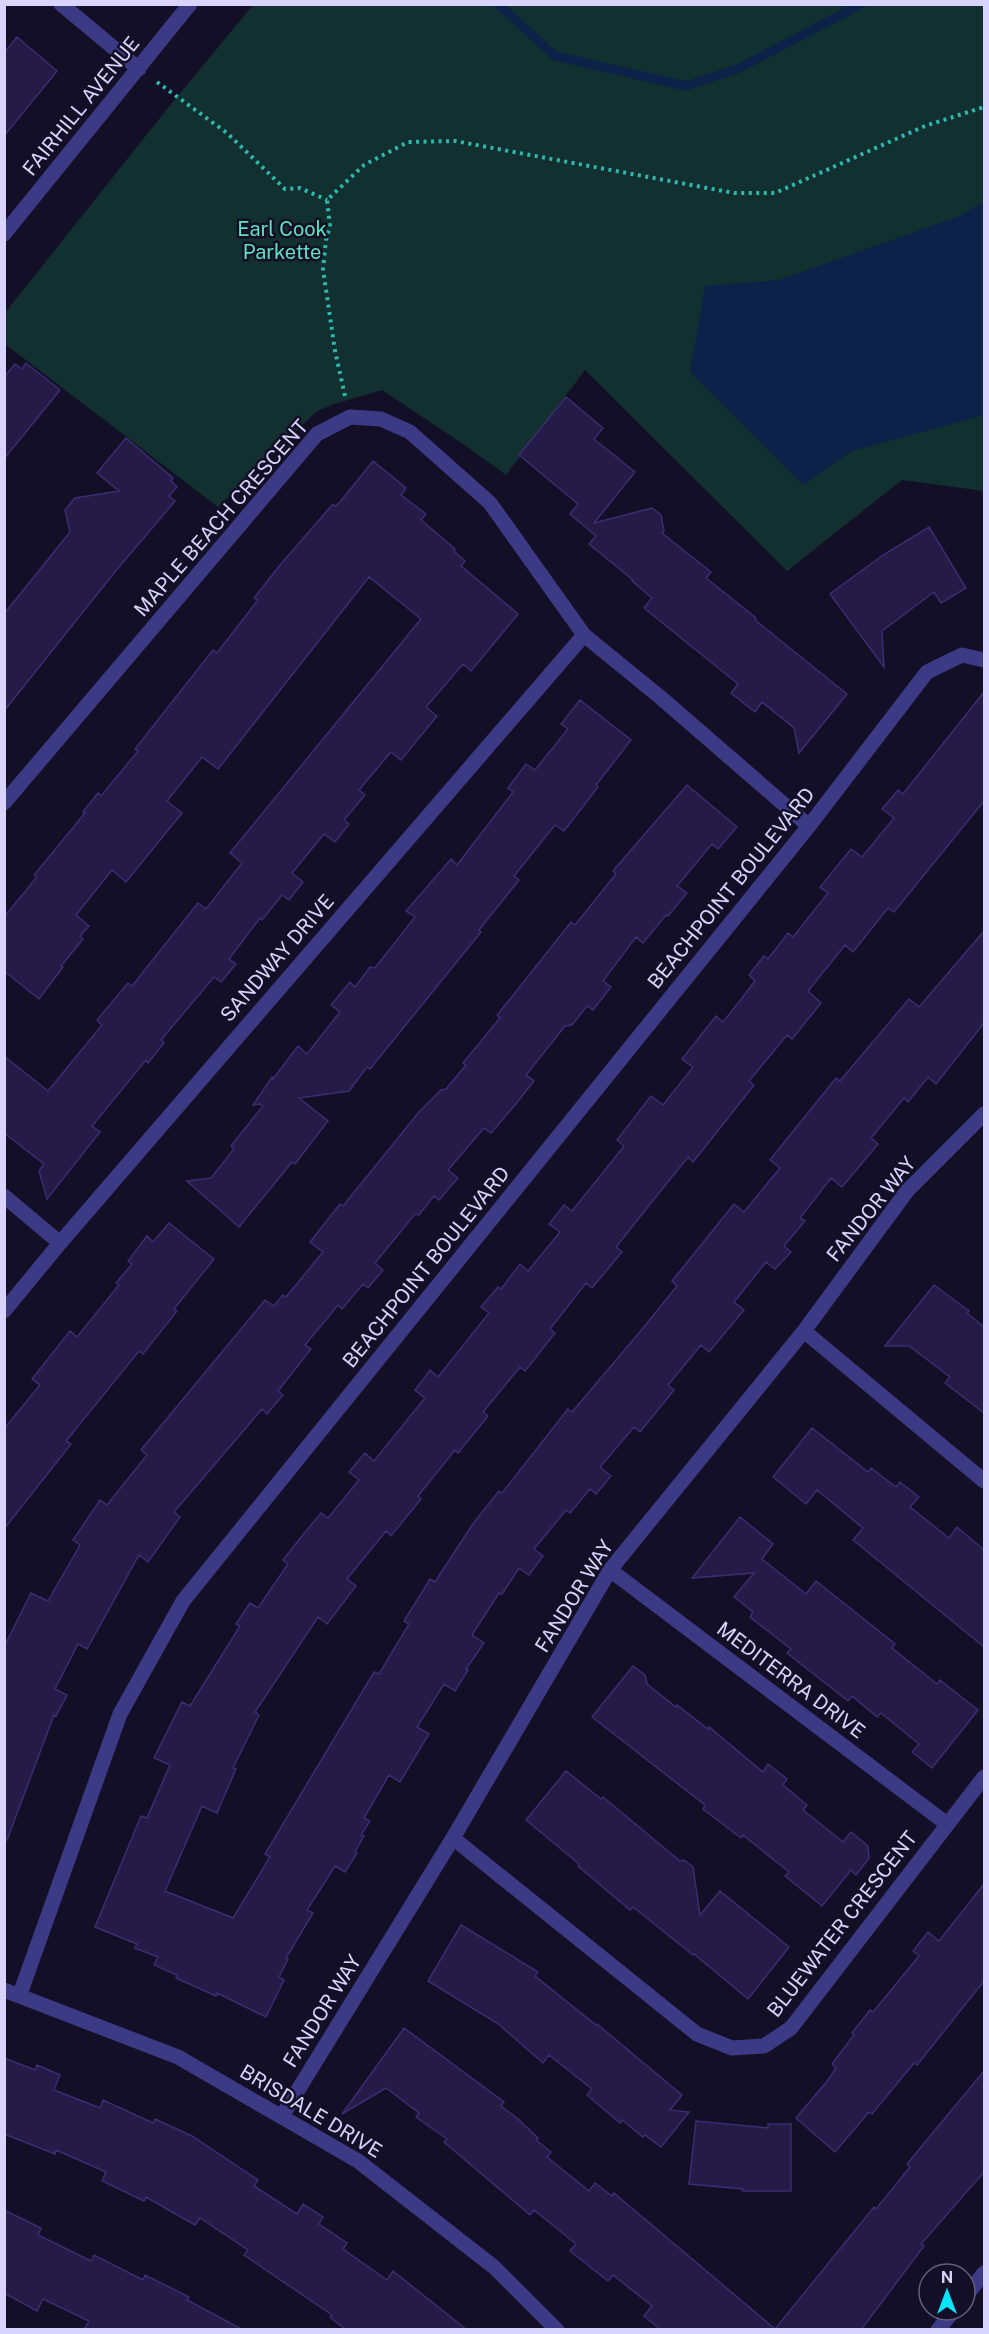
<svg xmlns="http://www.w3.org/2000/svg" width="989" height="2334" font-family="'Public Sans',sans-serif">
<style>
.green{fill:#12302f}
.water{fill:#0c2248}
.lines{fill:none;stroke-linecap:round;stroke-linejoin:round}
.stream{stroke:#0c2248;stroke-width:9}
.building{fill:#241b47;stroke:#3b2d73;stroke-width:1.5}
.path{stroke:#2fb8b0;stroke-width:4;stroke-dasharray:3 4.5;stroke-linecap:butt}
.minor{stroke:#3d3a85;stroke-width:15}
.labels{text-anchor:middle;stroke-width:5;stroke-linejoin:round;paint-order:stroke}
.street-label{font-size:20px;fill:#d9d4ff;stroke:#130f26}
.park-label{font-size:20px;fill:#5fe0c0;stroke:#130f26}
</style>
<rect width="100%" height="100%" fill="#130f26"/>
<path class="green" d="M 253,5 L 984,5 L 984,491 L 902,480 L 787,571 L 585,370 L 506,475 L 466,446 L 382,390 L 331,405 L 316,412 L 218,507 L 5,344 L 4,314 L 167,109 Z"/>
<path class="water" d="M 984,201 L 984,415 L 852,451 L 803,485 L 690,372 L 705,286 L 779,280 L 960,216 Z"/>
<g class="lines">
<path class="stream" d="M 498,4 L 555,56 L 686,86 L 737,69 L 862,4"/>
</g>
<path class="building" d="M 17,37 L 57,71 L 4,136 L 4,53 Z
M 26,363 L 60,390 L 4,459 L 4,377 L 15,364 L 22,369 Z
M 566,397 L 603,428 L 594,439 L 635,472 L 594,523 L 652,508 L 661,515 L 664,531 L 662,533 L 711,572 L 706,578 L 756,618 L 755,620 L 847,694 L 799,753 L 794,728 L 762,702 L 755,712 L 731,693 L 738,684 L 644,608 L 652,598 L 632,581 L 633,580 L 589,544 L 596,536 L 570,514 L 578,504 L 519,455 Z
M 126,438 L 173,478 L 171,481 L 177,487 L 169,496 L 175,501 L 114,573 L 4,711 L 4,614 L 70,532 L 65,510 L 75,498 L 119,491 L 97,473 Z
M 373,461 L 406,488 L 401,495 L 426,514 L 421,520 L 455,549 L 454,551 L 465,561 L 461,566 L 518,614 L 471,671 L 463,664 L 426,707 L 437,716 L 401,760 L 391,752 L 359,790 L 365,795 L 344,820 L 349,824 L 335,842 L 324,834 L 292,873 L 303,882 L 289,900 L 282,895 L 262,920 L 260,918 L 229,959 L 236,964 L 221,982 L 214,977 L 161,1040 L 164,1043 L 148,1063 L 146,1060 L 92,1126 L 100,1132 L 47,1199 L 39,1171 L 44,1164 L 4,1133 L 4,1056 L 48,1091 L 102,1025 L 97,1020 L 128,983 L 132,986 L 198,903 L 206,909 L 242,863 L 230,853 L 421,619 L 369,577 L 218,769 L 202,757 L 167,801 L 182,813 L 126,882 L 112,870 L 76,915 L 89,926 L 80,936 L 83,939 L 61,966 L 63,967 L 39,999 L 4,971 L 4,917 L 37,877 L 34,875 L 85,813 L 83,812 L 98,793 L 101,796 L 138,751 L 135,749 L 213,650 L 217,653 L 258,600 L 254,598 L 280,565 L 333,504 L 335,506 L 340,502 Z
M 929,527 L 966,588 L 941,603 L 934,592 L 882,631 L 884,667 L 830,594 L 883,555 Z
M 984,692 L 984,801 L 894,912 L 888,908 L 853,952 L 845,945 L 808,991 L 821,1003 L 792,1039 L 787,1035 L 749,1081 L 754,1085 L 693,1162 L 688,1157 L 651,1203 L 616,1247 L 622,1252 L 592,1288 L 586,1283 L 550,1329 L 555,1333 L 525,1371 L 520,1367 L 483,1412 L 488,1416 L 458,1453 L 455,1450 L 418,1496 L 421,1499 L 391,1536 L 386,1531 L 347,1579 L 356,1586 L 327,1624 L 318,1617 L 255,1712 L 259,1715 L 233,1768 L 236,1769 L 217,1813 L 202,1806 L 165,1891 L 233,1918 L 270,1857 L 265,1854 L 374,1672 L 379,1674 L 409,1624 L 404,1621 L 430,1579 L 435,1582 L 472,1525 L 499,1491 L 502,1493 L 568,1409 L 572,1412 L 639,1333 L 677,1286 L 672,1281 L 734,1204 L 744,1212 L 780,1168 L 770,1160 L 836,1078 L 840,1081 L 909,999 L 919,1007 L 984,931 L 984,1023 L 936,1084 L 928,1077 L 908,1102 L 904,1098 L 871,1138 L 878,1144 L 842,1187 L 831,1178 L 800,1218 L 805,1221 L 784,1246 L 791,1252 L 775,1269 L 766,1262 L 734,1302 L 744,1310 L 709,1352 L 701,1345 L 668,1385 L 674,1390 L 640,1432 L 634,1427 L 600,1467 L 611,1476 L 596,1494 L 590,1489 L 570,1513 L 566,1510 L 534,1549 L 543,1556 L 529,1575 L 519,1568 L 502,1594 L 499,1593 L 472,1635 L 484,1643 L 466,1669 L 468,1670 L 455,1691 L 444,1684 L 417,1727 L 429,1734 L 412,1762 L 400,1782 L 389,1775 L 364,1818 L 370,1821 L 361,1835 L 364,1836 L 355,1852 L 357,1853 L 345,1872 L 335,1866 L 307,1910 L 313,1913 L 286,1958 L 288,1959 L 279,1977 L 284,1980 L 266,2017 L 217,1993 L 216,1996 L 176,1978 L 177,1975 L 154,1965 L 158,1957 L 135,1948 L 137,1944 L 95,1927 L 141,1816 L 147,1818 L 170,1765 L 154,1758 L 182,1702 L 190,1706 L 240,1626 L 236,1624 L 250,1603 L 258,1608 L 288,1564 L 283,1560 L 298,1541 L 321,1513 L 328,1518 L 359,1480 L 349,1472 L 365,1453 L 374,1461 L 425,1398 L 415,1390 L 430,1370 L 438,1377 L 489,1313 L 481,1307 L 498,1287 L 501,1289 L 520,1264 L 528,1271 L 560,1232 L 549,1224 L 564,1205 L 572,1211 L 609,1165 L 624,1146 L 617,1140 L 651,1096 L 663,1105 L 693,1067 L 682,1059 L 716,1016 L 723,1022 L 739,1002 L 755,981 L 749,975 L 764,956 L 768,959 L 788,933 L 793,937 L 828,893 L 820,887 L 851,849 L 862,857 L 894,818 L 882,809 L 898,790 L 903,794 Z
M 580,700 L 631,740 L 596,785 L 598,787 L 564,831 L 555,825 L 514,876 L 519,880 L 479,930 L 481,932 L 370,1069 L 367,1067 L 349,1091 L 299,1098 L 328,1121 L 295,1164 L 292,1162 L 239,1227 L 187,1181 L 211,1178 L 234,1149 L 231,1146 L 263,1106 L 260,1104 L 253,1105 L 272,1077 L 273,1079 L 298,1046 L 307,1054 L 340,1012 L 331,1005 L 350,982 L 355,987 L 370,967 L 375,968 L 415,917 L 406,911 L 451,859 L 457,865 L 513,792 L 508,788 L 526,764 L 535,770 L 568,729 L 561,724 Z
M 687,785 L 737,827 L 718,849 L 712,844 L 677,886 L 687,893 L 668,916 L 666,915 L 643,943 L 636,937 L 603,981 L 611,987 L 593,1010 L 587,1006 L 572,1025 L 565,1026 L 526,1075 L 534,1081 L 515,1105 L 491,1133 L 484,1128 L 448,1170 L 458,1178 L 439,1200 L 434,1196 L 419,1215 L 415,1214 L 375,1263 L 383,1270 L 368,1288 L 363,1284 L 342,1309 L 338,1305 L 305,1345 L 311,1349 L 278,1391 L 283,1395 L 267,1414 L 262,1409 L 174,1512 L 180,1517 L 148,1562 L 139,1555 L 87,1649 L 78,1644 L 55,1689 L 67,1695 L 56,1716 L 54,1715 L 7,1840 L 4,1840 L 5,1645 L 31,1593 L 48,1601 L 80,1545 L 73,1540 L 100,1500 L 107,1505 L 147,1455 L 141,1450 L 265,1300 L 274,1306 L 283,1295 L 286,1297 L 323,1252 L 310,1242 L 340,1204 L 343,1206 L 419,1112 L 441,1090 L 446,1089 L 466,1065 L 463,1063 L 500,1018 L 497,1015 L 511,998 L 571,922 L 575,925 L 616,874 L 613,871 Z
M 169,1223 L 214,1259 L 174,1309 L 177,1311 L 143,1354 L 139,1351 L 66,1441 L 71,1444 L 4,1529 L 4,1429 L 40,1385 L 32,1379 L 70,1331 L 77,1337 L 119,1285 L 116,1283 L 132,1264 L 128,1261 L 147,1236 L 153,1242 Z
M 934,1285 L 969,1311 L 967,1313 L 984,1327 L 984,1413 L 945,1383 L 950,1377 L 909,1346 L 885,1346 Z
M 812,1428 L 868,1472 L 871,1468 L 896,1487 L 900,1482 L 919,1497 L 910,1507 L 949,1538 L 957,1527 L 984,1550 L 984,1647 L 853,1540 L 863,1528 L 817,1490 L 806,1504 L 773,1477 Z
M 740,1517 L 773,1544 L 762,1559 L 806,1594 L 816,1581 L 895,1644 L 892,1648 L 937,1684 L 940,1680 L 978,1710 L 932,1768 L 912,1752 L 919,1744 L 881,1713 L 877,1717 L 852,1696 L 848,1701 L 787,1653 L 791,1649 L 750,1617 L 753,1612 L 734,1597 L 754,1573 L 692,1578 Z
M 633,1666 L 645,1675 L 647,1684 L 676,1707 L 677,1705 L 708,1729 L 709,1727 L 763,1772 L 768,1764 L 787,1779 L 783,1785 L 807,1805 L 803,1810 L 843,1842 L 851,1832 L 868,1846 L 869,1858 L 856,1875 L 851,1870 L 822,1906 L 785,1876 L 789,1872 L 743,1835 L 741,1838 L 703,1809 L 705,1805 L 592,1717 Z
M 566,1771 L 601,1799 L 603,1797 L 680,1861 L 684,1860 L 693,1867 L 700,1915 L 720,1891 L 789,1947 L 748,1999 L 694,1954 L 693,1955 L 633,1907 L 630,1910 L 578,1866 L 579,1864 L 526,1820 Z
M 984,1884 L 984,1981 L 917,2065 L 914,2063 L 872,2114 L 869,2112 L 835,2152 L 796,2118 L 828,2080 L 836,2068 L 832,2064 L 854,2035 L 852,2033 L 870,2010 L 873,2012 L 919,1956 L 913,1951 L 928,1932 L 939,1941 Z
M 461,1925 L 538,1972 L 535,1976 L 596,2025 L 597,2024 L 682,2095 L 670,2110 L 689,2112 L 661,2147 L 645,2135 L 643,2137 L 622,2120 L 620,2123 L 587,2095 L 592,2089 L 549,2055 L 543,2063 L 497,2023 L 428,1981 Z
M 404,2028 L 504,2102 L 501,2106 L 518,2119 L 538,2138 L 536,2140 L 551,2152 L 547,2157 L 589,2191 L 595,2183 L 612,2196 L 614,2193 L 775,2329 L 874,2207 L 876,2209 L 910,2167 L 907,2164 L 984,2071 L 984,2172 L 921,2244 L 924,2246 L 861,2330 L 661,2330 L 644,2316 L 652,2306 L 613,2275 L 608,2281 L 570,2251 L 576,2244 L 534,2210 L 530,2215 L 444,2142 L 447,2139 L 416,2117 L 419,2113 L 386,2088 L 342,2114 Z
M 4,2058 L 35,2070 L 37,2065 L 60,2075 L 54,2090 L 100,2108 L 103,2100 L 153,2123 L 155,2119 L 192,2136 L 258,2180 L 254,2186 L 297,2214 L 303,2204 L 323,2217 L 319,2224 L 347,2243 L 343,2249 L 387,2280 L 393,2271 L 467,2330 L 346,2330 L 330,2317 L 332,2315 L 244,2255 L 248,2250 L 200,2218 L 195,2225 L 146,2197 L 144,2201 L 102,2181 L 106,2172 L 56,2150 L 55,2154 L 4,2134 Z
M 696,2121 L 768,2128 L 768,2124 L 791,2124 L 791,2191 L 743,2191 L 743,2189 L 689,2184 Z
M 4,2210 L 41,2228 L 38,2235 L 91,2261 L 94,2255 L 143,2280 L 145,2275 L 189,2297 L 187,2300 L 243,2330 L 84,2330 L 89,2321 L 43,2299 L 37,2311 L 4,2293 Z"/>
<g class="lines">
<path class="path" d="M 157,82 L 227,133 L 285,189 L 300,188 L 327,200
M 345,396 L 335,351 L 323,269 L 326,240 L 330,226 L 327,200 L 364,165 L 408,142 L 455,141 L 734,193 L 775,193 L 925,126 L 984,107"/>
<path class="minor" d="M 61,4 L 139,69
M 4,234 L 190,4
M 4,803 L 317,434 L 350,417 L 381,419 L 410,432 L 490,503 L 584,635 L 660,697 L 809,826
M 4,1196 L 60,1243
M 4,1311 L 60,1243 L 584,635
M 804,1331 L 984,1481
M 610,1570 L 947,1824
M 453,1838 L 697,2034 L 732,2048 L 764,2046 L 791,2028 L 984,1777
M 4,1990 L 178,2057 L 358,2161 L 494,2267 L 557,2330
M 20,1994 L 120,1714 L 183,1601 L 809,826 L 927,672 L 962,655 L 984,660
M 282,2116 L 453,1838 L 610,1570 L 804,1331 L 907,1191 L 984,1114
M 965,2297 L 984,2273
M 938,2330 L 954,2310"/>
</g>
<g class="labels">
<g class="street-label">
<text transform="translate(81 106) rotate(-51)" y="7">FAIRHILL AVENUE</text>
<text transform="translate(221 518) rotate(-49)" y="7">MAPLE BEACH CRESCENT</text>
<text transform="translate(731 888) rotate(-51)" y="7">BEACHPOINT BOULEVARD</text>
<text transform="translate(277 958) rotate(-49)" y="7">SANDWAY DRIVE</text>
<text transform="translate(871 1209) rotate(-51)" y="7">FANDOR WAY</text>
<text transform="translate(426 1267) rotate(-51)" y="7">BEACHPOINT BOULEVARD</text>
<text transform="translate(574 1596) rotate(-58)" y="7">FANDOR WAY</text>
<text transform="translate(791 1680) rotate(37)" y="7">MEDITERRA DRIVE</text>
<text transform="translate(842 1924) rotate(-52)" y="7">BLUEWATER CRESCENT</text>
<text transform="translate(322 2011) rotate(-58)" y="7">FANDOR WAY</text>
<text transform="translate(311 2111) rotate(31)" y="7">BRISDALE DRIVE</text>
</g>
<g class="park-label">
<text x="282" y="236">Earl Cook<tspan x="282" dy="23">Parkette</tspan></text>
</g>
</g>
<rect width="989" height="2334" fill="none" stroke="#d9d4ff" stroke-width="12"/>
<g transform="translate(947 2292)"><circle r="28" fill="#130f26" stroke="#625e7d" stroke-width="1.5"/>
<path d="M0-4.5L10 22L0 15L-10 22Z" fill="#00e5ff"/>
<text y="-9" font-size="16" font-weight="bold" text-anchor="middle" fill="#d9d4ff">N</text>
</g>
</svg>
